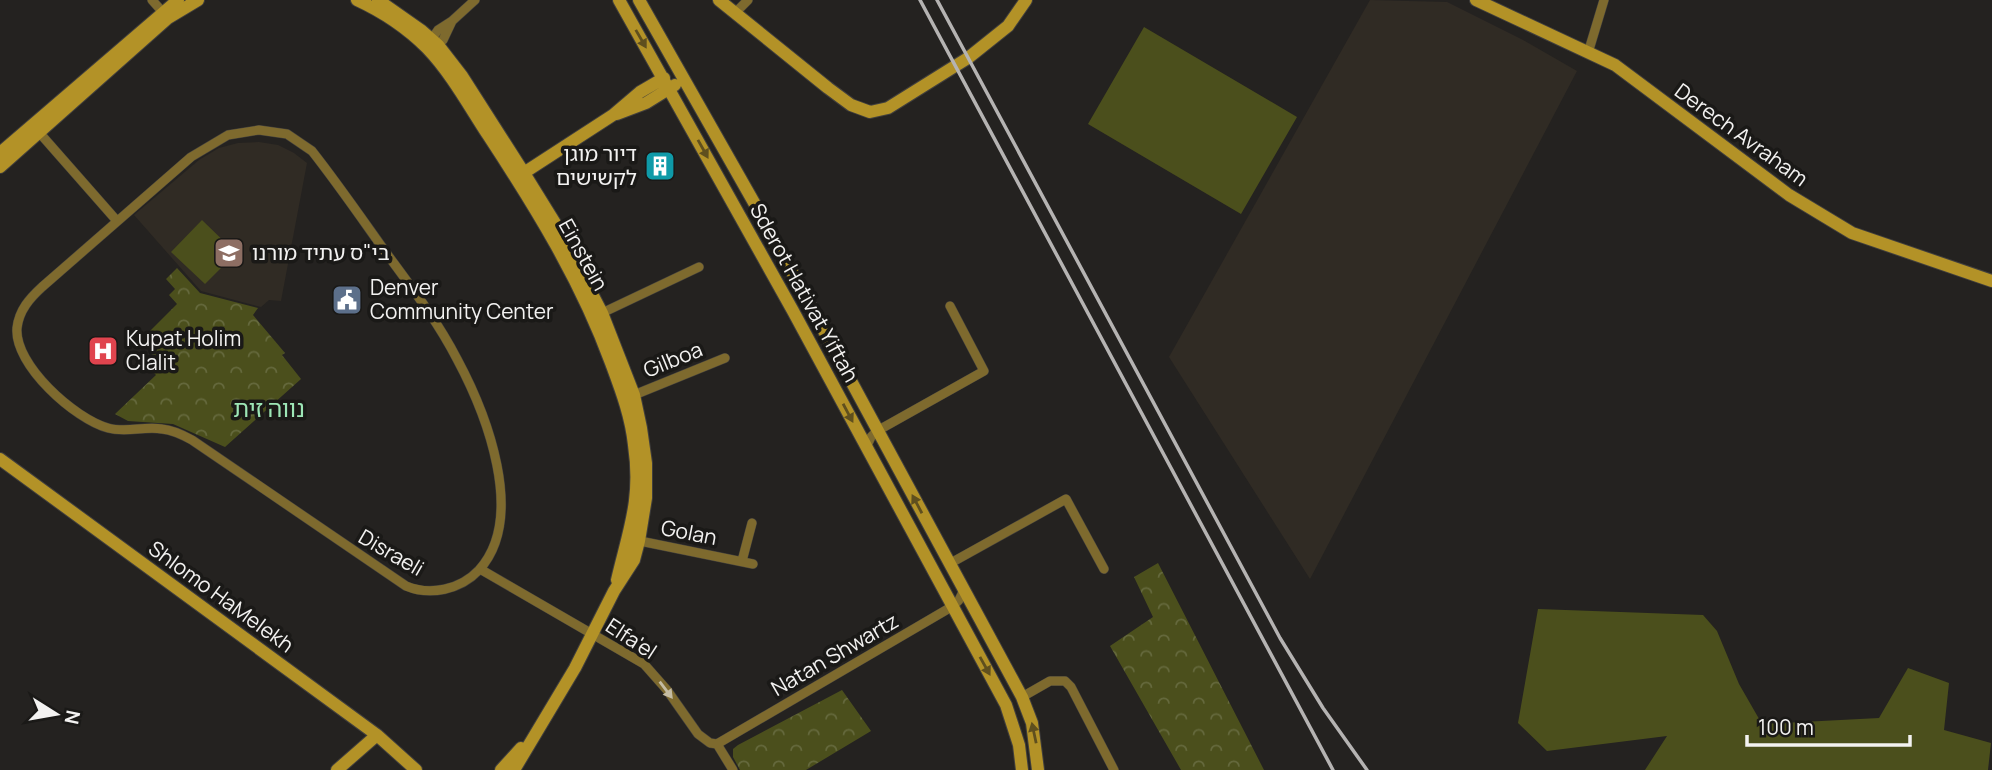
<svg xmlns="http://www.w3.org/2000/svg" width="1992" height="770" font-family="Manrope,'Noto Sans Hebrew',sans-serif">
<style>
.built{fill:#302b24}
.grass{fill:#4b4f1c}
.park{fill:url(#park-crowns)}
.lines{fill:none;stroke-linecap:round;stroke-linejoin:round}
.street-casing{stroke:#413f3d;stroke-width:10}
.secondary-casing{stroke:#413f3d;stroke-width:14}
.street{stroke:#7e6a2e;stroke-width:9}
.secondary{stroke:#b39227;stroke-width:12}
.rail{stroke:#b5b3b2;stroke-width:3.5}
.oneway{fill:#5f4f1e}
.oneway2{fill:#c4bca3}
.labels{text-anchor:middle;stroke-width:7;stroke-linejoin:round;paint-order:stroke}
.street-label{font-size:21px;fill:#f3f2f1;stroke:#1a1917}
.poi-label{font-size:21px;fill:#f3f2f1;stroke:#1a1917;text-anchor:start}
.neighbourhood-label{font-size:23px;fill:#9de6b6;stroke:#1a1917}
</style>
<defs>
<pattern id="park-crowns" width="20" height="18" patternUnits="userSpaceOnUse" patternTransform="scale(1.75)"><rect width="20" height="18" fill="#4b4f1c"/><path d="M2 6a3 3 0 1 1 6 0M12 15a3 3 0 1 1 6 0" fill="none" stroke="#65693d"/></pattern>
</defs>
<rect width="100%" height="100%" fill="#242220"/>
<path class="built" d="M 1370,0 L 1447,2 L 1523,40 L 1577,71 L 1310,579 L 1169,357 Z
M 259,142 L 278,145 L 294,153 L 307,163 L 281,301 L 269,300 L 261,307 L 201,291 L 134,215 L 199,160 L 219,148 L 238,143 Z"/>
<path class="grass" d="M 1144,27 L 1297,117 L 1241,214 L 1088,124 Z
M 202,220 L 236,253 L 205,284 L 171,252 Z
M 1538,609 L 1703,615 L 1717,631 L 1739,684 L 1762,724 L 1879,718 L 1908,668 L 1949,683 L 1944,730 L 1991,743 L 1988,770 L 1645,770 L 1667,736 L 1547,751 L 1518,723 Z"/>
<path class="park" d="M 177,268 L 200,293 L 258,308 L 253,315 L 285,353 L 282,355 L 301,379 L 225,447 L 173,424 L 128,421 L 115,414 L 156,375 L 144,362 L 158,348 L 146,335 L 177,304 L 169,295 L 175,289 L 166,279 Z
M 1158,563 L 1264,770 L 1181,770 L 1110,646 L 1153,617 L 1134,577 Z
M 842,690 L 871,731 L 806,770 L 740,770 L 733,757 L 733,749 L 738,745 Z"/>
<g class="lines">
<g class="street-casing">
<path id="street" d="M 152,0 L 167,17
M 736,12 L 748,0
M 429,43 L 438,30 L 452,21 L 475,0
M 433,47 L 443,40 L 452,21
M 1588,53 L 1604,0
M 37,130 L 117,221
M 259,130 L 287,134 L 312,151 C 338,184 362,219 387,254 C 412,288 438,322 457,359 C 486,413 527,517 479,570 C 460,590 430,596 406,586 L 192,440 C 183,435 173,430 162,429 C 144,426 126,433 108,428 C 75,419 14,365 17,328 C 19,310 30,298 42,287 L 191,157 L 228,135 Z
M 602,313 L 699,267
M 634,395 L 725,358
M 866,448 L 871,437 L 877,431 L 984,371 L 950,306
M 635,540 L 753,564
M 742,561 L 752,523
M 949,564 L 1066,499 L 1104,569
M 480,569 L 644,664 L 667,690 L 698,734 L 710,743 L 717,744 L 733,770
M 1022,697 L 1050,681 L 1065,681 L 1071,687 L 1114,770
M 717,744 L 953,606 L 959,600 L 964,590"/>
</g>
<g class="secondary-casing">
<path id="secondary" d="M 357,0 C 383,12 407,28 427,48 C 451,73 469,106 488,135 C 536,208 581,281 611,363 C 621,390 631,416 634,445 C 642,499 629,529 617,580
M 378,0 L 422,31 L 438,45 L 462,76 L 524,173 L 558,228 L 602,313 L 634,395 L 641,428 L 646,463 L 646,498 L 639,541 L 634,560 L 614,591 L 575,668 L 514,770
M 619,0 L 793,311 L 1006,705 L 1019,745 L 1022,770
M 639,0 L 765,222 L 1022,697 L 1032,723 L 1038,770
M 719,0 L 828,88 L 851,105 L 870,112 L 888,108 L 968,58 L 1008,26 L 1026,0
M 1476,0 L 1615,65 L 1789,195 L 1852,233 L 1992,281
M 617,114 L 646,103 L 675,85
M 0,153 L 178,0
M 0,167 L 168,18 L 198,0
M 519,176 L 613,115 L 640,92 L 664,78
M 0,459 L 377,735 L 416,770
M 337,770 L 377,735
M 501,770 L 521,748"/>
</g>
<use href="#street" class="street"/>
<use href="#secondary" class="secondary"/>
<path class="rail" d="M 920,0 L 1333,770
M 937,0 L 1280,638 L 1323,708 L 1367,770"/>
</g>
<defs><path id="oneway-solid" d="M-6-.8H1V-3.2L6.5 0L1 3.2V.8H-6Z" transform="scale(1.75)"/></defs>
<g class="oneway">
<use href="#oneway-solid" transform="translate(641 39) rotate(60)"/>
<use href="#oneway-solid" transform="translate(703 149) rotate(61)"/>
<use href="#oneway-solid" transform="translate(848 413) rotate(62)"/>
<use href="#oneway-solid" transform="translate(917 504) rotate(-118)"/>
<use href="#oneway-solid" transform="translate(985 666) rotate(61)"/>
<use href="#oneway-solid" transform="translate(1034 733) rotate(-102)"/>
</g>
<use class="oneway2" href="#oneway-solid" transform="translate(666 690) rotate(53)"/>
<defs>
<g id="building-square" transform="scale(1.575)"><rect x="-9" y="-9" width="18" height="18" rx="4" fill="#0f9aa8" stroke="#1a1917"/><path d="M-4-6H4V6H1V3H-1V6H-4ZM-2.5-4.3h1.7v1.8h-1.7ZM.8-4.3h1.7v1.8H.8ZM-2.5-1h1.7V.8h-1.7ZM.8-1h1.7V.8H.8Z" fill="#fff"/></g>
<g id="school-square" transform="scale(1.575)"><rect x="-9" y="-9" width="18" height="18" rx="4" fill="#8d6e63" stroke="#1a1917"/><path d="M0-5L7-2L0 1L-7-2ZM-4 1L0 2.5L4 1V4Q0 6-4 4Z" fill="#fff"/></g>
<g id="civic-square" transform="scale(1.575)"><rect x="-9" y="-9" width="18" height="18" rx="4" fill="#5c6f8a" stroke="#1a1917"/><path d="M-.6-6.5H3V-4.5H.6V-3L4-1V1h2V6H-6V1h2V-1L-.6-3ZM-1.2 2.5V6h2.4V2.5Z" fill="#fff"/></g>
<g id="hospital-square" transform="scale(1.575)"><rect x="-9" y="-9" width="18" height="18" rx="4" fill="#e0444e" stroke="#1a1917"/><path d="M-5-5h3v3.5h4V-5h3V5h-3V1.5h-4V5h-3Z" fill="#fff"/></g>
</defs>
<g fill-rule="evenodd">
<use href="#building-square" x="660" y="166"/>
<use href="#school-square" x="229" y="253"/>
<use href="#civic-square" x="347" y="300"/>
<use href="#hospital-square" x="103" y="351"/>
</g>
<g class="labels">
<g class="street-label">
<text transform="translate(1741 135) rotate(36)" y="7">Derech Avraham</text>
<text transform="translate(583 255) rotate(61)" y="7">Einstein</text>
<text transform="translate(804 293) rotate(61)" y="7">Sderot Hativat Yiftah</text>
<text transform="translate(673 360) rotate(-22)" y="7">Gilboa</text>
<text transform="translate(689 533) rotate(11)" y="7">Golan</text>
<text transform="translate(391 553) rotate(30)" y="7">Disraeli</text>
<text transform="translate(221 597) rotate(36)" y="7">Shlomo HaMelekh</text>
<text transform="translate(631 639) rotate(33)" y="7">Elfa'el</text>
<text transform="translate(835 655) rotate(-30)" y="7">Natan Shwartz</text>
</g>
<g class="poi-label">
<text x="637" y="161" text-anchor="end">דיור מוגן<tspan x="637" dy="24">לקשישים</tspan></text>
<text x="252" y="260">בי"ס עתיד מורנו</text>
<text x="370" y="295">Denver<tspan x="370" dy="24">Community Center</tspan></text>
<text x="126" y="346">Kupat Holim<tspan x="126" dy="24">Clalit</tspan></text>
</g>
<g class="neighbourhood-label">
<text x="269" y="417">נווה זית</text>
</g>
</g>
<g transform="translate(56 714) rotate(101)" stroke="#1a1917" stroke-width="5" paint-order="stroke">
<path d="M0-5L12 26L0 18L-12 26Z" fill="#f3f2f1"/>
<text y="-10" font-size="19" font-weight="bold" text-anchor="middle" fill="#f3f2f1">N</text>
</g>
<path d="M1747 735v10h163v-10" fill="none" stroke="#f3f2f1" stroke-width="3.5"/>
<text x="1758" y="735" font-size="21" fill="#f3f2f1" stroke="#1a1917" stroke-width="5" paint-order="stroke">100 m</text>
</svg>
